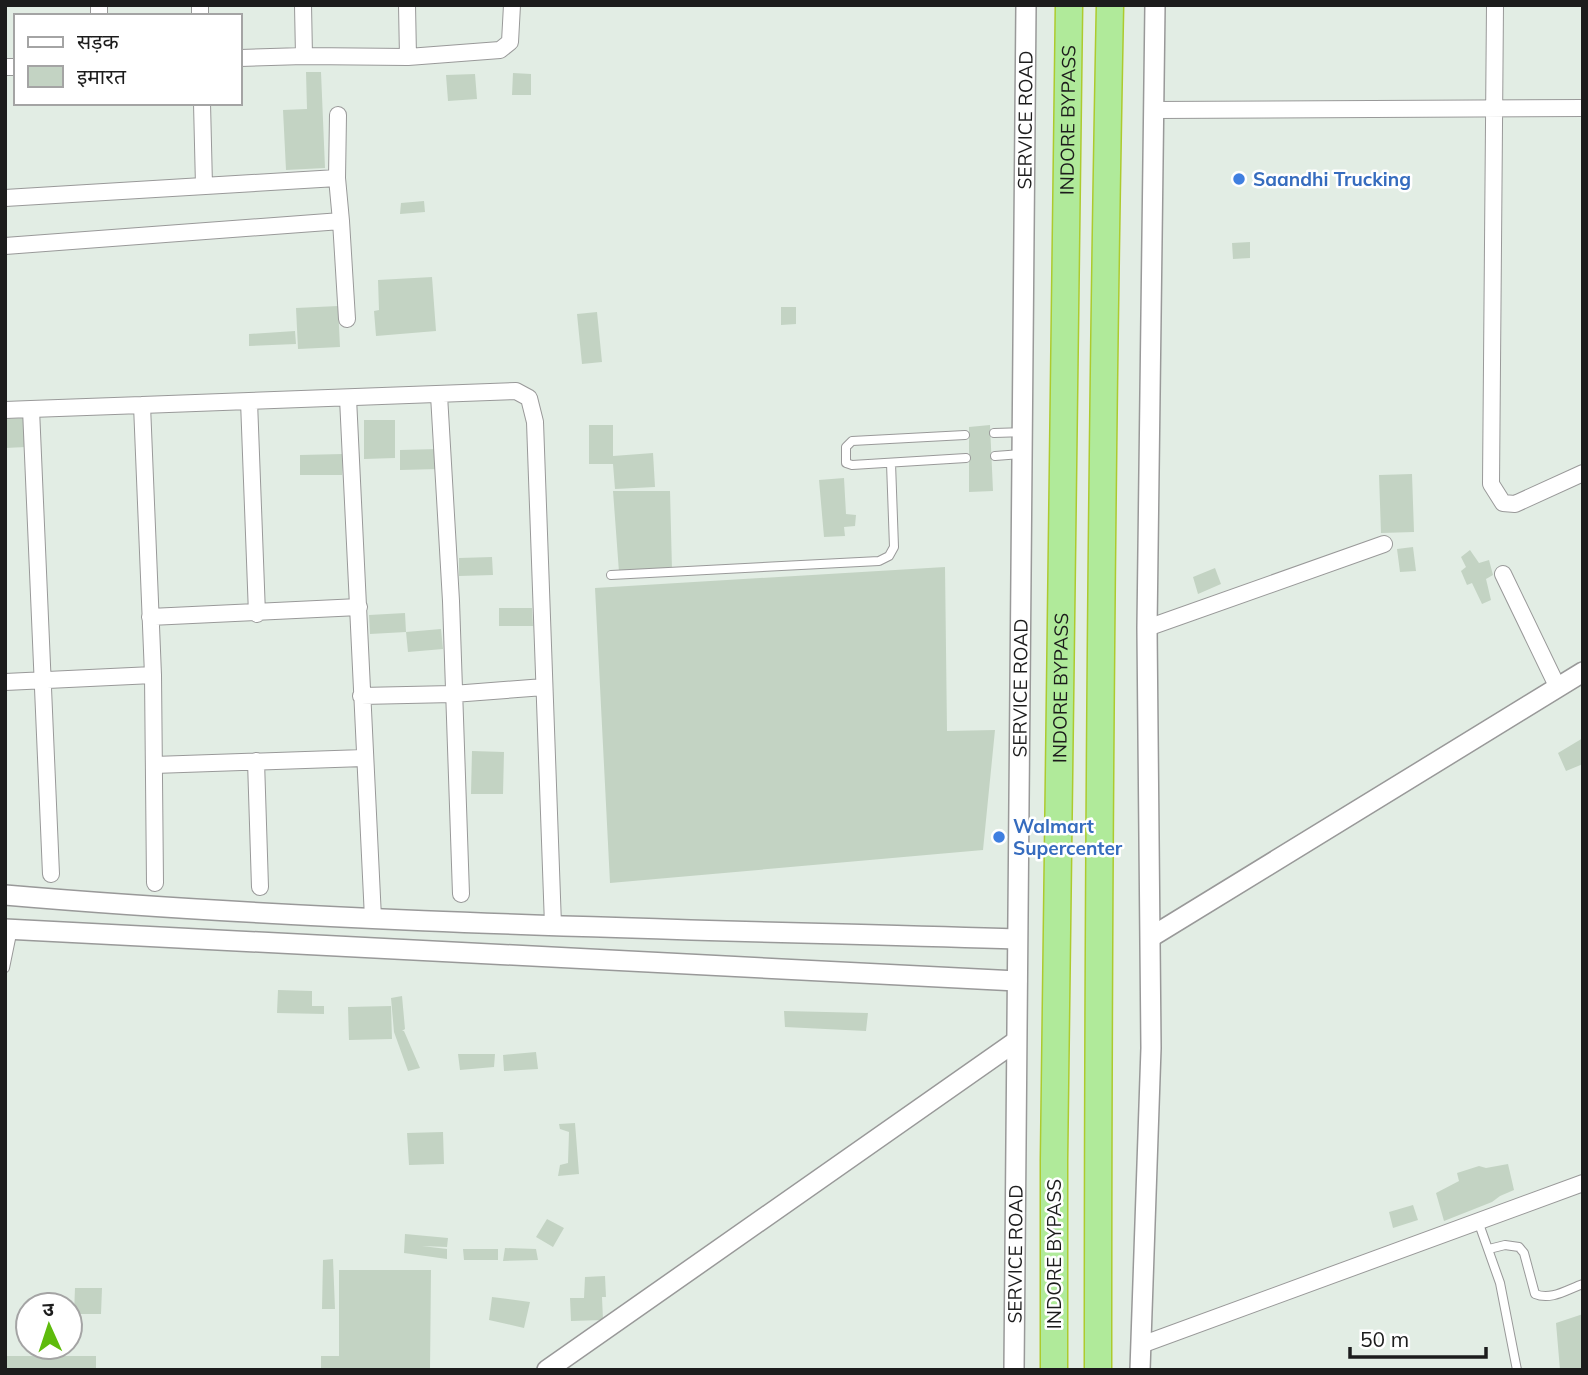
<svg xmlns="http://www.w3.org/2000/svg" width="1588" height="1375" font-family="Mulish,'Noto Sans Devanagari',sans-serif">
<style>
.building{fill:#c3d3c3}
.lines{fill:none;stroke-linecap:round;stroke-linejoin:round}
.service-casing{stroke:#999;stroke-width:10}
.minor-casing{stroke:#999;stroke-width:18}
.tertiary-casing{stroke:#999;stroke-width:22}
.trunk-casing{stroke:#adcb2e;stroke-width:29}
.service{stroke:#fff;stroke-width:8}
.minor{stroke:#fff;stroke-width:16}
.tertiary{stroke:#fff;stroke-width:19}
.trunk{stroke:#b0ea9a;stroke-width:26}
.shop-dot{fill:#3f7fe0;stroke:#fff;stroke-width:2.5}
.labels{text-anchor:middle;stroke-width:5;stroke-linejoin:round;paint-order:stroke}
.street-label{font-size:19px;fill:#1c1c1c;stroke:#fff}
.shop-label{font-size:19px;font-weight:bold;fill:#366cbe;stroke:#fff;text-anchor:start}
</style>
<rect width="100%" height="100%" fill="#e2ede4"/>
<path class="building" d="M 306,72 L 321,72 L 325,168 L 286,170 L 283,110 L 307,109 Z
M 513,73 L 531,74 L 531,95 L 512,95 Z
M 475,74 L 477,99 L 448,101 L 446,75 Z
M 424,201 L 425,212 L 400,214 L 401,203 Z
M 1250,242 L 1250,258 L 1233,259 L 1232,243 Z
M 432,277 L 436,331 L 376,336 L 374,311 L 379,310 L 378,280 Z
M 338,306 L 340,347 L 298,349 L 296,308 Z
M 781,307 L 796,307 L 796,324 L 781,325 Z
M 597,312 L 602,362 L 582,364 L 577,314 Z
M 295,331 L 296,344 L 249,346 L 249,334 Z
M 25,418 L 26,447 L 5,448 L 5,419 Z
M 364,420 L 395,420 L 395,458 L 364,459 Z
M 589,425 L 613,425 L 613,456 L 653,453 L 655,487 L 615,489 L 613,464 L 589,464 Z
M 990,425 L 993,491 L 969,492 L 969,427 Z
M 438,449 L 439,469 L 400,470 L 400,450 Z
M 343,454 L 342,475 L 300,475 L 300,455 Z
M 1412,474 L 1414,532 L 1381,533 L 1379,475 Z
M 844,478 L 846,514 L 856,515 L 855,526 L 844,527 L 845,536 L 824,537 L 819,480 Z
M 613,491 L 670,491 L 672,570 L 619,572 Z
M 1413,547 L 1416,571 L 1400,572 L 1397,549 Z
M 1470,550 L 1479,563 L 1489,560 L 1493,575 L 1486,579 L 1491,600 L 1482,604 L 1472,583 L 1467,585 L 1461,571 L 1466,567 L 1461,557 Z
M 492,557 L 493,575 L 459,576 L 459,558 Z
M 945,567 L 947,731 L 995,730 L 983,850 L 610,883 L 595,588 Z
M 1215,568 L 1221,584 L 1198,594 L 1193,577 Z
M 499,608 L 532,608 L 533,626 L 499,626 Z
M 405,613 L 406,632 L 441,629 L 443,649 L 408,652 L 406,632 L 370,634 L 369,615 Z
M 1583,738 L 1583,764 L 1566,771 L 1558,753 Z
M 472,751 L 504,752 L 503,794 L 471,794 Z
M 278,990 L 312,991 L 312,1006 L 324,1006 L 324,1014 L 277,1013 Z
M 402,996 L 405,1029 L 402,1031 L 404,1031 L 420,1068 L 408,1071 L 394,1032 L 391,998 Z
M 391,1006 L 392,1039 L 349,1040 L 348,1007 Z
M 784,1011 L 868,1013 L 866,1031 L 785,1027 Z
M 536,1052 L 538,1069 L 504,1071 L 503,1055 Z
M 458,1054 L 495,1054 L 494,1067 L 460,1070 Z
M 575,1123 L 579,1174 L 558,1176 L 560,1165 L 568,1163 L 569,1132 L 560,1129 L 559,1124 Z
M 443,1132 L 444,1164 L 409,1165 L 407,1133 Z
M 1508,1164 L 1514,1190 L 1500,1196 L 1492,1202 L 1444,1221 L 1436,1193 L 1459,1181 L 1457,1173 L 1479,1166 L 1486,1168 Z
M 1413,1205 L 1418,1220 L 1393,1228 L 1389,1212 Z
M 547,1219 L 564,1228 L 553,1247 L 536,1237 Z
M 405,1234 L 448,1238 L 447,1247 L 422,1246 L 447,1249 L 447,1259 L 404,1253 Z
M 505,1248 L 536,1249 L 538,1260 L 503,1261 Z
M 463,1249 L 498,1249 L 498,1260 L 464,1260 Z
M 333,1259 L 335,1309 L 322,1309 L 323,1260 Z
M 339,1270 L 431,1270 L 430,1370 L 321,1370 L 321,1356 L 339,1356 Z
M 605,1276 L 606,1297 L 602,1297 L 603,1320 L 571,1321 L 570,1298 L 584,1298 L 585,1277 Z
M 75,1288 L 102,1288 L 101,1314 L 74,1314 Z
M 492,1297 L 530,1302 L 524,1328 L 489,1320 Z
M 1583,1314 L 1583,1370 L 1560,1370 L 1556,1323 Z
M 5,1356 L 96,1356 L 96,1370 L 5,1370 Z"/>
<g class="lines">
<g class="service-casing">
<path id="service" d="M 994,433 L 1022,432
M 965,435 L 852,441 L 846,447 L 846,463 L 852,465 L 966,458
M 995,456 L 1020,454
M 611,575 L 879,561 L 889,556 L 894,547 L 891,463
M 5,968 L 13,929
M 1478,1221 L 1500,1283 L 1517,1370
M 1489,1249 L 1505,1245 L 1519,1247 L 1524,1253 L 1535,1294 C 1551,1301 1568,1289 1583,1284"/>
</g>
<g class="minor-casing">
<path id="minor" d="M 99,5 L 99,16
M 200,5 L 200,16
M 407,5 L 408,57
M 1495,5 L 1491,484 L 1503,503 L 1515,504 L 1583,473
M 304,56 L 408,57 L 500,50 L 510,42 L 512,5
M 240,58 L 304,56 L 303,5
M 5,67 L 16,67
M 202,103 L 204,186
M 1154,110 L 1583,108
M 337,178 L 338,115
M 5,198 L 337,178 L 341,221 L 5,246
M 341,221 L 347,319
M 439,395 L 451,601 L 461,894
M 348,398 L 373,918
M 249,401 L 516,391 L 529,398 L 535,422 L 553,925
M 142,405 L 249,401 L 257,614
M 31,409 L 142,405 L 153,675 L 155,883
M 5,410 L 31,409 L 51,874
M 1503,574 L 1558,688
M 150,617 L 359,607
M 1147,628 L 1384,544
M 5,682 L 153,675
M 361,696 L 453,694 L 544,687
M 256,761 L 260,887
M 154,765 L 364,758
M 1141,1345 L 1583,1183"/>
</g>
<g class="tertiary-casing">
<g id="tertiary">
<path d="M 5,895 C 342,924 680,929 1017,939"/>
<path d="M 5,929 L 1017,981"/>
<path d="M 1151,937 L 1583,672"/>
<path d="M 547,1370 L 1015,1042"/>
<path id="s1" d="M 1014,1370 L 1026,5"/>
<path d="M 1140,1370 L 1151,1048 L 1147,628 L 1155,5"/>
</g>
</g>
<g class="trunk-casing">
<g id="trunk">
<path id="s2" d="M 1054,1370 L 1054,1161 L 1069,5"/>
<path d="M 1098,1370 C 1098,915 1101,460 1110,5"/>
</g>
</g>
<use href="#service" class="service"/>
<use href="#minor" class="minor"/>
<use href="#tertiary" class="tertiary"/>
<use href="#trunk" class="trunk"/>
</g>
<g class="shop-dot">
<circle cx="1239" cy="179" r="7"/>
<circle cx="999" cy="837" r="7"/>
</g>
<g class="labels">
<g class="street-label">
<text dy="7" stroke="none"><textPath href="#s1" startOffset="1250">SERVICE ROAD</textPath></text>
<text dy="7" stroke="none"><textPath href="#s2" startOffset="1250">INDORE BYPASS</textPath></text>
<text dy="7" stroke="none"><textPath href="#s2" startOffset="682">INDORE BYPASS</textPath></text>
<text dy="7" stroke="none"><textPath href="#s1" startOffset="682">SERVICE ROAD</textPath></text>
<text dy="7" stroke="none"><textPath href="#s1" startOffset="116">SERVICE ROAD</textPath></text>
<text transform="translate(1054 1254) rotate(-90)" y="7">INDORE BYPASS</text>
</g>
<g class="shop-label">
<text x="1253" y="186">Saandhi Trucking</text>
<text x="1013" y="833">Walmart<tspan x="1013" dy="22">Supercenter</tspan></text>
</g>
</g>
<rect width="1588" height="1375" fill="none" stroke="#1c1c1c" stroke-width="14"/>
<rect x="14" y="14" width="228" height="91" fill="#ffffff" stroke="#a4a4a4" stroke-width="2"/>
<rect x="28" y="37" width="35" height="10" fill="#ffffff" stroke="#a4a4a4" stroke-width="2"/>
<text x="77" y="49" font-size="21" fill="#1c1c1c">सड़क</text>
<rect x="28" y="66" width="35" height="21" fill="#c3d3c3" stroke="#a4a4a4" stroke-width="2"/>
<text x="77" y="84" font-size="21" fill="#1c1c1c">इमारत</text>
<g transform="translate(49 1326) rotate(357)"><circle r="33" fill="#ffffff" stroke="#a4a4a4" stroke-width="2"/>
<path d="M0-5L12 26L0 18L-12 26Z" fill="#5ebb0c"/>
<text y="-10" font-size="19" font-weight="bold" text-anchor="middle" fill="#1c1c1c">उ</text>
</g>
<path d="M1350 1347v10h136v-10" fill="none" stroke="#1c1c1c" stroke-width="3.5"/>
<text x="1360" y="1347" font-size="21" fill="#1c1c1c" stroke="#ffffff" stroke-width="5" paint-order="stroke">50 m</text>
</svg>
